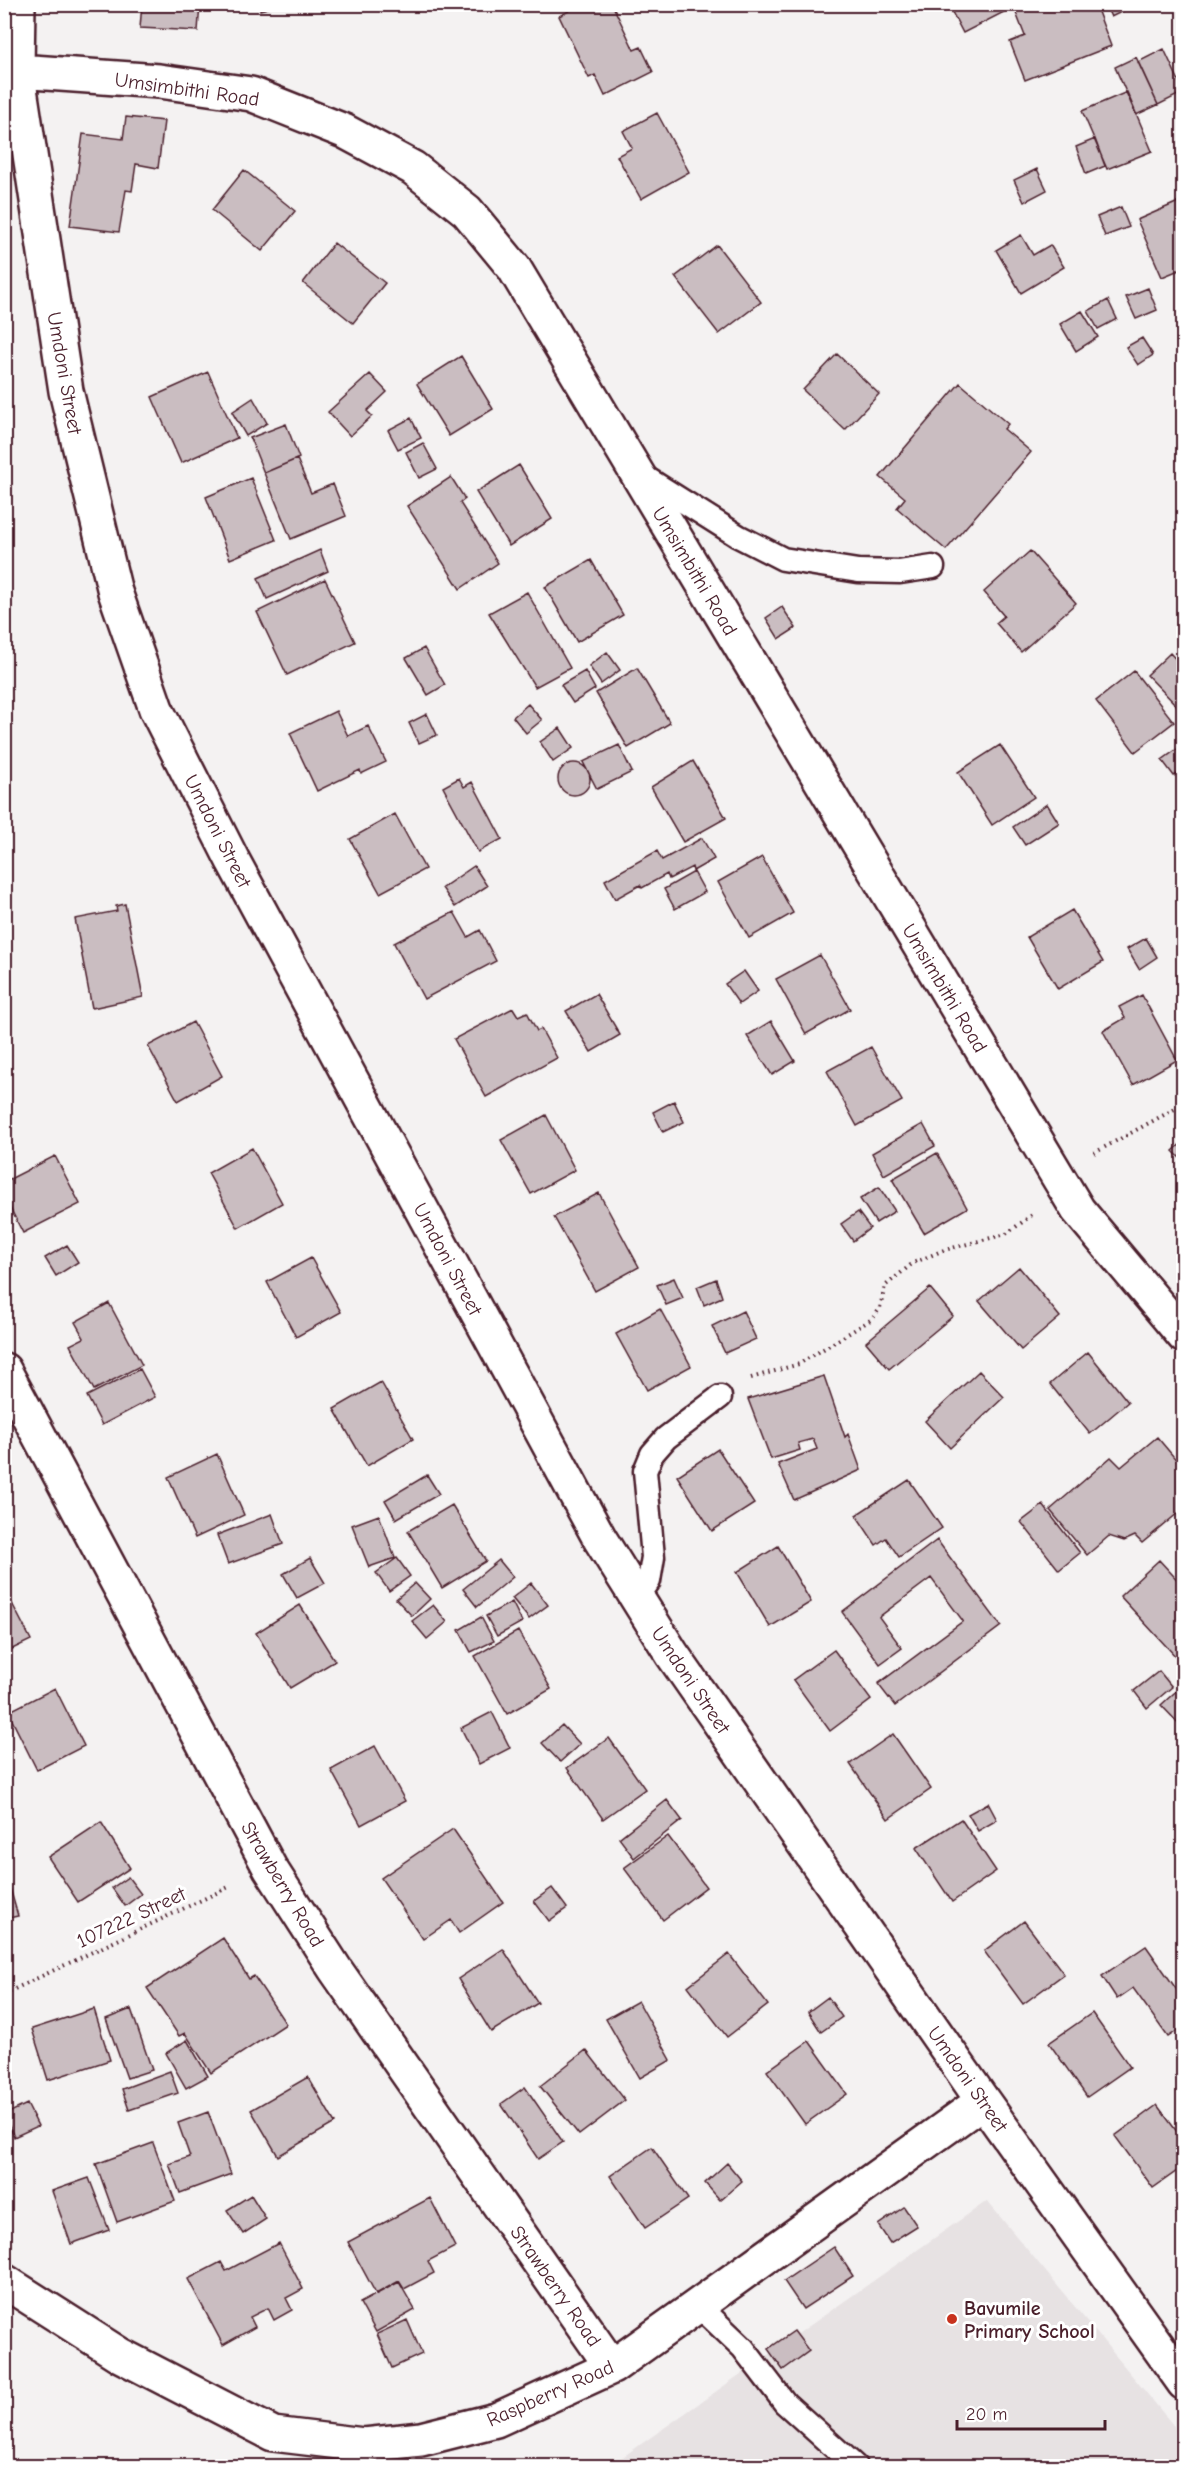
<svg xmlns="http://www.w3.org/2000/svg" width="1188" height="2471" font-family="'Comic Neue',sans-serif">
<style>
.built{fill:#e7e2e3}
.building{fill:#cabdc1;stroke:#4a1f2b;stroke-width:1.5}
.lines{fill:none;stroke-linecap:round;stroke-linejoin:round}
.service-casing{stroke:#4a1f2b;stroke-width:27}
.minor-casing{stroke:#4a1f2b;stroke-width:38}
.path{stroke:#4a1f2b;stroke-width:4;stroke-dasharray:1.5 4.5;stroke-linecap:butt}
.service{stroke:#fff;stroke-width:22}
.minor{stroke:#fff;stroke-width:33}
.poi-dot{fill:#c8321e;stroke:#fff;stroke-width:2}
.labels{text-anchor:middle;stroke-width:6;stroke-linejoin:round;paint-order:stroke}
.street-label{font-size:20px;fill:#4a1f2b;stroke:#fff}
.poi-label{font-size:20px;font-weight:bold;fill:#4a1f2b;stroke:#fff;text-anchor:start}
</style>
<rect width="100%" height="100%" fill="#f4f2f2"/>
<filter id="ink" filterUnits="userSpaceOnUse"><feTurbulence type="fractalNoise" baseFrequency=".0167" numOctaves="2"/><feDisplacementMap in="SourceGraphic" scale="12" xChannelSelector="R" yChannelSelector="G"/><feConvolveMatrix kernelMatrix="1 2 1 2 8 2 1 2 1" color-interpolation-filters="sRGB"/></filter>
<g filter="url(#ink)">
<path class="built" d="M 987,2201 L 1183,2437 L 1183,2466 L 610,2466 Z"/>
<path class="building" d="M 142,4 L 200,4 L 198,31 L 140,28 Z
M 258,4 L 282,4 L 260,10 Z
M 582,4 L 612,4 L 634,50 L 641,47 L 653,72 L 605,96 L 595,75 L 589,78 L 559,16 Z
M 962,4 L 1006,4 L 1001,7 L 1004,12 L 963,33 L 951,10 Z
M 1095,4 L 1111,46 L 1025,80 L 1010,42 L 1025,36 L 1013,5 Z
M 1105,4 L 1138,4 L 1111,17 Z
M 1164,49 L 1184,92 L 1158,105 L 1138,62 Z
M 1136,57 L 1158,105 L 1136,115 L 1115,67 Z
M 1127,92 L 1152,151 L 1107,169 L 1082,111 Z
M 657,113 L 689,172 L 641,199 L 617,156 L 632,148 L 623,131 Z
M 126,117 L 164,121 L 158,168 L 136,164 L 132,191 L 126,190 L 119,232 L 70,226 L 83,134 L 123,139 Z
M 1095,139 L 1105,166 L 1086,174 L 1076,147 Z
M 1037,169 L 1047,190 L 1024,202 L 1014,180 Z
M 244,170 L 295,211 L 262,251 L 212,210 Z
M 1183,200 L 1184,268 L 1162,277 L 1137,220 Z
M 1121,207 L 1129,227 L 1105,236 L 1097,217 Z
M 1021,235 L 1033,255 L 1050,245 L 1064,267 L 1021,293 L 996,250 Z
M 334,243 L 385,283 L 353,323 L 303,283 Z
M 717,245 L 761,302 L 719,334 L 675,277 Z
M 1148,288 L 1157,310 L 1136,319 L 1126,297 Z
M 1108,300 L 1117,319 L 1098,329 L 1088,311 Z
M 1082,311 L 1098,337 L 1076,351 L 1060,324 Z
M 1142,338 L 1153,355 L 1138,365 L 1126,347 Z
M 837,354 L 879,394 L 845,430 L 803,390 Z
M 461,356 L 493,409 L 449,436 L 417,384 Z
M 208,372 L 237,438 L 181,463 L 152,397 Z
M 370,374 L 387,392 L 367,411 L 372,416 L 350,436 L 328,412 Z
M 960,383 L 1008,424 L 1004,429 L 1031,452 L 946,550 L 897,508 L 905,498 L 880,477 Z
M 253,398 L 267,423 L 246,436 L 232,412 Z
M 411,418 L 421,438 L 398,449 L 388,430 Z
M 286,424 L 299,458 L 264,473 L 250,438 Z
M 423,443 L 437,469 L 419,478 L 406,452 Z
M 297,459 L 311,493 L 333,484 L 346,516 L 291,539 L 264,473 Z
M 519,465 L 552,519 L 509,546 L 476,492 Z
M 451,477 L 465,499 L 460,503 L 498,563 L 460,589 L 407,506 Z
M 251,478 L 276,540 L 230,559 L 206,497 Z
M 320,550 L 328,571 L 267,599 L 258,578 Z
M 1030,551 L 1076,603 L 1021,652 L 996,623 L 1004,616 L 984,592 Z
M 591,560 L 623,615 L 577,642 L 545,587 Z
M 325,579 L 355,642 L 287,675 L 257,612 Z
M 527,592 L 570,668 L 535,687 L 489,613 Z
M 782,607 L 796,628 L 779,639 L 766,618 Z
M 424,648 L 445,685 L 428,695 L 406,658 Z
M 607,652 L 620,670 L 601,684 L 589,666 Z
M 1170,653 L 1184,668 L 1184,708 L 1181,710 L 1147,675 Z
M 637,668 L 670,723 L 628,748 L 596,693 Z
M 585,671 L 595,689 L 573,703 L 561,685 Z
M 1134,671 L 1174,722 L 1135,752 L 1096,701 Z
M 528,704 L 542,720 L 526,733 L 513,717 Z
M 336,711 L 348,736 L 368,726 L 386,762 L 361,774 L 360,770 L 317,791 L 290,733 Z
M 427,714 L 437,735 L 419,743 L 409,723 Z
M 560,728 L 573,748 L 553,762 L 540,742 Z
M 619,745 L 632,772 L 597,789 L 583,762 Z
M 1000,745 L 1034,797 L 992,825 L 958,772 Z
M 1180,747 L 1184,752 L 1184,770 L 1174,776 L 1162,760 Z
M 693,761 L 726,818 L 683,842 L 651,787 Z
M558 779a16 16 0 1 1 32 0a16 16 0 1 1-32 0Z
M 459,778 L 464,787 L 472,782 L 502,839 L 478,852 L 443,787 Z
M 1047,804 L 1059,823 L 1025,845 L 1013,827 Z
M 395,814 L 425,869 L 380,893 L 350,839 Z
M 702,838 L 714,859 L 693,871 L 692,867 L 669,879 L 667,874 L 642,888 L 640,885 L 615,899 L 605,880 L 657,851 L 662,860 Z
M 762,857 L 793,913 L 749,938 L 718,882 Z
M 474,866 L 487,886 L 455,907 L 442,888 Z
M 694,872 L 705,892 L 675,909 L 664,889 Z
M 125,904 L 143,997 L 92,1008 L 75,919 L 117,911 L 116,906 Z
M 1072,910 L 1103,962 L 1058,989 L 1027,937 Z
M 454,912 L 468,937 L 480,930 L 496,961 L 424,999 L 394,943 Z
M 1146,938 L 1157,957 L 1139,969 L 1127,949 Z
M 820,955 L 850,1009 L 806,1034 L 776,979 Z
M 744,971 L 758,991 L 739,1004 L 725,984 Z
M 596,994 L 620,1035 L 591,1052 L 566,1011 Z
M 1142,995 L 1177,1060 L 1133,1085 L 1103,1031 L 1125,1018 L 1119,1007 Z
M 513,1008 L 518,1016 L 527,1012 L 537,1031 L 541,1029 L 557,1058 L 486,1097 L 454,1039 Z
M 771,1021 L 795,1061 L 772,1075 L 747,1036 Z
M 193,1022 L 222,1076 L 178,1101 L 148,1046 Z
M 871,1047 L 902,1101 L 857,1126 L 827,1071 Z
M 674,1101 L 684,1122 L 663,1132 L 653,1112 Z
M 546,1115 L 575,1170 L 531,1194 L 501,1140 Z
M 923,1124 L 935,1146 L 884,1175 L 872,1153 Z
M 1184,1141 L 1184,1162 L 1173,1151 Z
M 252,1148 L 282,1203 L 238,1228 L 208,1173 Z
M 937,1153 L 967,1208 L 924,1233 L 892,1179 Z
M 55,1156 L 80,1204 L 23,1233 L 4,1196 L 4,1182 Z
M 879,1187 L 895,1211 L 876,1223 L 860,1199 Z
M 599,1193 L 639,1267 L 595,1291 L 554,1217 Z
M 858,1212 L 870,1228 L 853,1241 L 841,1224 Z
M 67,1245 L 78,1262 L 56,1276 L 45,1258 Z
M 311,1258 L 341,1312 L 296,1337 L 267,1282 Z
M 1019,1267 L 1060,1317 L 1021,1350 L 979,1301 Z
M 674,1278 L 683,1298 L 666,1305 L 657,1285 Z
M 716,1279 L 722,1297 L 704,1305 L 697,1287 Z
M 930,1288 L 953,1316 L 889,1369 L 866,1342 Z
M 109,1303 L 142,1365 L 94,1390 L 70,1345 L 84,1338 L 75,1322 Z
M 660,1309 L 691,1366 L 647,1390 L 616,1334 Z
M 743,1311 L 756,1339 L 725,1353 L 712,1326 Z
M 1088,1352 L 1128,1402 L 1090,1434 L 1050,1384 Z
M 140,1369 L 155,1397 L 102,1425 L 87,1396 Z
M 979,1371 L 1004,1397 L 950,1448 L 925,1421 Z
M 824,1376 L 845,1437 L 848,1434 L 861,1470 L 794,1500 L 778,1464 L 817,1449 L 813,1439 L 798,1443 L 800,1450 L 771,1459 L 748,1399 Z
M 381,1382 L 413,1439 L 367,1466 L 334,1409 Z
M 1157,1437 L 1184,1469 L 1184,1508 L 1142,1543 L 1135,1536 L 1124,1541 L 1109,1536 L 1087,1555 L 1050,1510 L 1111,1457 L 1121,1467 Z
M 718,1449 L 754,1504 L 712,1531 L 677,1476 Z
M 217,1454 L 244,1515 L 195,1538 L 168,1477 Z
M 427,1475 L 439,1494 L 396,1519 L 385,1500 Z
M 909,1480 L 942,1528 L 899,1557 L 886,1538 L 876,1545 L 856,1515 Z
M 452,1505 L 486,1561 L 442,1588 L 408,1531 Z
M 1043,1505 L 1080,1553 L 1059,1570 L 1021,1522 Z
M 272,1514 L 283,1544 L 228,1564 L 217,1535 Z
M 379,1515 L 395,1558 L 369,1567 L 352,1525 Z
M 937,1540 L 1001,1626 L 895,1706 L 878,1684 L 963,1621 L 931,1578 L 879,1617 L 902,1648 L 880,1664 L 842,1612 Z
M 778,1546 L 811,1602 L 770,1627 L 737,1572 Z
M 310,1558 L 325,1583 L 297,1598 L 283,1574 Z
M 397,1558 L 410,1576 L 389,1591 L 376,1573 Z
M 499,1560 L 513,1577 L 477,1607 L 463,1589 Z
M 1159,1560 L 1184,1587 L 1184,1654 L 1178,1659 L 1120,1596 Z
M 415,1583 L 430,1599 L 412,1616 L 396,1599 Z
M 531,1583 L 548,1605 L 529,1619 L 512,1598 Z
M 4,1588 L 31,1640 L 4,1653 Z
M 512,1602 L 522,1622 L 497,1636 L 486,1616 Z
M 300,1605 L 335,1661 L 290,1688 L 256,1633 Z
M 433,1605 L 447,1622 L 427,1639 L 412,1621 Z
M 481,1617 L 494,1641 L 471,1652 L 459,1630 Z
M 518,1631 L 551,1689 L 507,1714 L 475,1656 Z
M 834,1650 L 871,1700 L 830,1731 L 793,1680 Z
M 1159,1671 L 1172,1687 L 1147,1708 L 1134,1691 Z
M 1184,1684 L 1184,1729 L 1161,1705 Z
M 55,1688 L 84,1746 L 37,1770 L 8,1712 Z
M 492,1712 L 510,1748 L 479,1764 L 461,1728 Z
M 562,1725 L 580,1744 L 560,1762 L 542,1743 Z
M 893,1734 L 931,1789 L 888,1819 L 850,1764 Z
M 609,1738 L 645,1789 L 603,1819 L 567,1768 Z
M 375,1746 L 405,1801 L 361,1825 L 331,1770 Z
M 667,1800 L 682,1820 L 634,1858 L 619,1838 Z
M 988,1803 L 997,1820 L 978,1831 L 968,1814 Z
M 961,1819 L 996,1871 L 952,1902 L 916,1848 Z
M 101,1822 L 130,1868 L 78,1902 L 48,1857 Z
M 453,1829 L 503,1902 L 459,1933 L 451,1920 L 423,1939 L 381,1878 Z
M 668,1836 L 706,1887 L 663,1920 L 624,1868 Z
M 4,1867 L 18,1916 L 4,1919 Z
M 128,1877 L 141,1894 L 125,1906 L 112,1888 Z
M 552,1888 L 567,1908 L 549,1921 L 534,1901 Z
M 1024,1921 L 1064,1974 L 1023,2004 L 984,1951 Z
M 223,1938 L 249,1979 L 254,1976 L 286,2024 L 211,2073 L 185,2033 L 179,2036 L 147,1988 Z
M 1146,1946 L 1184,2000 L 1184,2026 L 1168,2037 L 1133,1988 L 1117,1999 L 1102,1976 Z
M 503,1949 L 538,2003 L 491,2032 L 458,1979 Z
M 729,1954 L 768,2005 L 727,2037 L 688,1986 Z
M 828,1997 L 842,2017 L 821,2032 L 808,2012 Z
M 638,2001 L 671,2060 L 640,2078 L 606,2019 Z
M 94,2009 L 110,2060 L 48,2080 L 32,2029 Z
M 131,2009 L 152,2070 L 127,2078 L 106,2019 Z
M 1092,2013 L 1130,2067 L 1087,2097 L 1049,2043 Z
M 187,2040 L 208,2076 L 186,2088 L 166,2053 Z
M 809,2041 L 847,2094 L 805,2124 L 767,2071 Z
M 586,2050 L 625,2100 L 579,2135 L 540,2086 Z
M 170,2071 L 178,2093 L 129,2110 L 122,2089 Z
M 308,2077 L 335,2123 L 278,2156 L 251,2110 Z
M 525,2087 L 563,2142 L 538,2159 L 501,2104 Z
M 27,2104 L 38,2126 L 14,2137 L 4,2115 Z
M 1157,2105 L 1184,2141 L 1184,2166 L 1153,2188 L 1115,2136 Z
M 208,2112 L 231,2174 L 180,2193 L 169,2164 L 190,2157 L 178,2123 Z
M 153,2143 L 175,2201 L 117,2222 L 96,2164 Z
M 652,2147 L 688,2199 L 645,2228 L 610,2176 Z
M 727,2163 L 742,2181 L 720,2200 L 705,2183 Z
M 89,2178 L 109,2230 L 71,2244 L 52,2191 Z
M 251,2195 L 266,2219 L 243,2234 L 227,2210 Z
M 430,2198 L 455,2247 L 428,2261 L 434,2273 L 404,2289 L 399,2281 L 376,2294 L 348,2242 Z
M 904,2207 L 917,2226 L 890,2243 L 878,2225 Z
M 279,2243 L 303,2289 L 286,2298 L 292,2310 L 274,2320 L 268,2308 L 250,2317 L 255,2327 L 223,2345 L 188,2279 L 221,2262 L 226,2271 Z
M 834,2247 L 853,2276 L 803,2309 L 784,2281 Z
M 399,2282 L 415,2310 L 376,2332 L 360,2303 Z
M 407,2320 L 422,2354 L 392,2368 L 377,2334 Z
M 794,2331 L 809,2351 L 783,2370 L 768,2349 Z"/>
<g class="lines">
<g class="service-casing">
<path id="service" d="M 643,476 L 738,536 L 783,559 L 858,571 L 900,572 L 933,567
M 637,1599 L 649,1581 L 653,1557 L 645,1471 L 652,1454 L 666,1438 L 720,1397
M 699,2306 L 743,2348 L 785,2403 L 855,2466"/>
</g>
<g class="minor-casing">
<path id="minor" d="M 18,4 L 17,69 L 66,391 L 115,592 L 156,709 L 233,861 L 600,1539 L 672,1654 L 983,2101 L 1184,2383
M 4,70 L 159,81 L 251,94 L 344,131 L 413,168 L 467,211 L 514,268 L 1078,1210 L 1184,1336
M 4,1370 L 270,1868 L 335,1969 L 612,2367
M 4,2281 L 120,2355 L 273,2434 L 364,2445 L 421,2439 L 496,2420 L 612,2367 L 983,2101"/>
</g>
<path class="path" d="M 1094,1153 L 1184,1104
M 751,1378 L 799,1364 L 872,1319 L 880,1308 L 885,1286 L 913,1263 L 944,1250 L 1006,1234 L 1032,1215
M 4,1994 L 231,1886"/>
<use href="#service" class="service"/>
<use href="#minor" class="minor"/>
</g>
</g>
<circle class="poi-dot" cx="952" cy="2319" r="6"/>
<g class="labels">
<g class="street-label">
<text transform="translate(187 89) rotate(8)" y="7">Umsimbithi Road</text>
<text transform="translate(65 373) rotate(80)" y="7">Umdoni Street</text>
<text transform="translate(695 571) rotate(59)" y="7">Umsimbithi Road</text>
<text transform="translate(218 831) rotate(63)" y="7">Umdoni Street</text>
<text transform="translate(945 988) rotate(59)" y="7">Umsimbithi Road</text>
<text transform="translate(448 1259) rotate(62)" y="7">Umdoni Street</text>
<text transform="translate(691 1680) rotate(56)" y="7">Umdoni Street</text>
<text transform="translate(283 1884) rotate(59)" y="7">Strawberry Road</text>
<text transform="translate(131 1917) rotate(-25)" y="7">107222 Street</text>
<text transform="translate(968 2079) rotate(55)" y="7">Umdoni Street</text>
<text transform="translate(556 2286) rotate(55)" y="7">Strawberry Road</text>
<text transform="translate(550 2393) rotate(-24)" y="7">Raspberry Road</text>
</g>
<g class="poi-label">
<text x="964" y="2315">Bavumile<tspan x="964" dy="23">Primary School</tspan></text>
</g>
</g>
<rect width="1188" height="2471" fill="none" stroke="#fff" stroke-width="24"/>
<rect x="12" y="12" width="1164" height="2447" fill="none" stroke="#4a1f2b" stroke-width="2" filter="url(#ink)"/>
<path d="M957 2420v9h148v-9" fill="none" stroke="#4a1f2b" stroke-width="3"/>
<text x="966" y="2420" font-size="18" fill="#4a1f2b" stroke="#ffffff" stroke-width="4.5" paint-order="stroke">20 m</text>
</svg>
